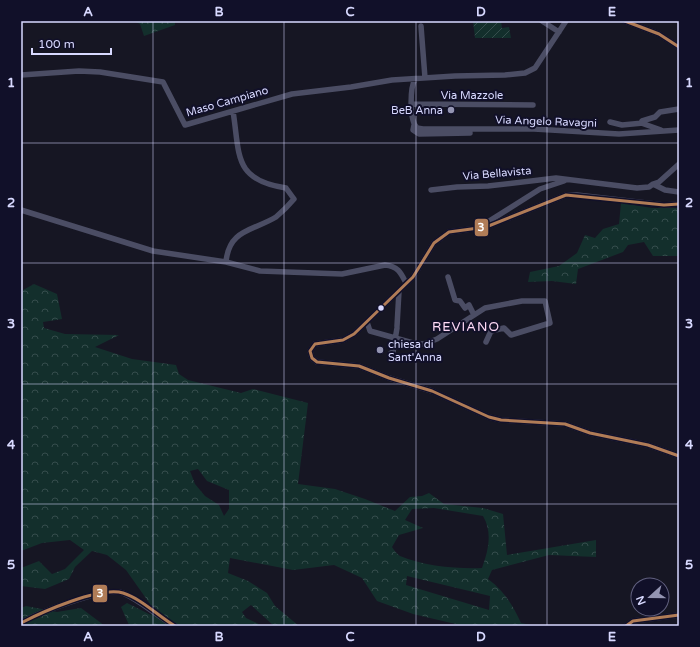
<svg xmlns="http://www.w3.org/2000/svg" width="700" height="647" font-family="'Varela Round',sans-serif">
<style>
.forest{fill:url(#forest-crowns);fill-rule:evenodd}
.garden{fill:url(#garden-furrows)}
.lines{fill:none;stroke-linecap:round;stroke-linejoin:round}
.minor{stroke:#4b4d64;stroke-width:5.5}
.bus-1-casing{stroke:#111029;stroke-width:6}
.bus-1{stroke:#b07c57;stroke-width:3}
.grid{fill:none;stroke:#d8d9ff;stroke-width:1;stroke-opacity:0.55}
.poi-dot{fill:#9495b2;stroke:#111029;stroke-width:1.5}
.bus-dot{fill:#d8d9ff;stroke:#111029;stroke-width:1.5}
.labels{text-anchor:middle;stroke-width:4;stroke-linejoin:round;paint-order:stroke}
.street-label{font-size:11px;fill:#d8d9ff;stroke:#111029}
.poi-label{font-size:11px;fill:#d8d9ff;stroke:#111029;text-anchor:end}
.quarter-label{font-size:13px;letter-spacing:1px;fill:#ffdaf7;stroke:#111029}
.line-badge{stroke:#111029;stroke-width:1.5}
.badge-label{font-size:11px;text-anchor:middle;font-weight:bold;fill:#fff}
.neatline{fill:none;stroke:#d8d9ff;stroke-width:1.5}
.grid-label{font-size:13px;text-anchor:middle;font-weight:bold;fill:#d8d9ff}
</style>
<defs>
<pattern id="forest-crowns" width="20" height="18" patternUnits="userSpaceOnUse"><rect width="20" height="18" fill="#132f2c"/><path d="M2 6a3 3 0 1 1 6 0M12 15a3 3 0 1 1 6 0" fill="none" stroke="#354d4c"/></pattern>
<pattern id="garden-furrows" width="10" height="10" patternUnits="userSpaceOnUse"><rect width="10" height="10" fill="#132f2c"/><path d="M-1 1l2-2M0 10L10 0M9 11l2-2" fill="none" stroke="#354d4c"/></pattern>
</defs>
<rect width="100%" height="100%" fill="#161623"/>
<path class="forest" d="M 134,21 L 175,21 L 175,25 L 144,36 L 140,24 Z
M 621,203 L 652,208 L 679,208 L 679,256 L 653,256 L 644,242 L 628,245 L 623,252 L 578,269 L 576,284 L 552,281 L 528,282 L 530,272 L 559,266 L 577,253 L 585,235 L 595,238 L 603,229 L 619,224 Z
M 34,284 L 57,294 L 62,319 L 43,322 L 44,328 L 65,334 L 119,335 L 95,347 L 132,359 L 176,365 L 179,374 L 188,380 L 241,393 L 253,389 L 308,403 L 298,484 L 335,489 L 365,499 L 395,511 L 410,497 L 422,496 L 429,493 L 444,504 L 483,508 L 503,514 L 507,555 L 596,540 L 596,557 L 549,555 L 492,570 L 488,579 C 504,591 513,605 521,623 L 536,626 L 464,626 L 413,614 L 377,601 L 362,578 L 334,565 L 293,570 L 230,558 L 228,573 L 248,581 L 267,593 L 275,606 L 299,626 L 274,626 L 251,605 L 242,612 L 246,618 L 263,626 L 113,626 L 129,625 L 121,607 L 127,603 L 151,615 L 150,604 L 126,570 L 107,555 L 92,551 L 75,567 L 69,579 L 45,589 L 21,586 L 21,568 L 39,561 L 52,574 L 65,569 L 84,550 L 70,540 L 42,543 L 21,551 L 21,298 L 23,290 ZM 198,469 L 207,481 L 229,490 L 229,509 L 224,516 L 219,505 L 205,496 L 195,484 L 190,471 ZM 434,508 L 483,516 C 493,533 488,551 482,568 C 457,569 423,566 400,556 C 397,554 394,550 392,547 L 399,535 L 423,528 L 405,520 L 412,509 ZM 407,576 L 490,596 L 489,610 L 406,585 Z
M 26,606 L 57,612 L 81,608 L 105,626 L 21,626 L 21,608 Z"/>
<path class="garden" d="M 473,21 L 501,21 L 502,28 L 509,27 L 511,38 L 475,38 Z"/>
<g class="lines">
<path class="minor" d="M 542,21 L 559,32
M 625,21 L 659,34 L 679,47
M 421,26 L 425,78
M 21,75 L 79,71 L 100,72 L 163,82 L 185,125 L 292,94 L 351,87 L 392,80 L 455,76 L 505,75 L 525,73 L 535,68 L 566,21
M 415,79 C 410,88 409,120 417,128 L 423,129 L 534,129 L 619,134 L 679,130
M 412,104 L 533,105
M 610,122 L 622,125 L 643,123
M 414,125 L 413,130 L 419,134 L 470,133
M 661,130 L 644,124 L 642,121 L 655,117 L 660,112 L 679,109
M 653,184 L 659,182 L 679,164
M 431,190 L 457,187 L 488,186 L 556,178 L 637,188 L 649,187 L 653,184 L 665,190 L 679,192
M 679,204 L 664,205 L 577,195 L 566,195 L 486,227 L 449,232 L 441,238 L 434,243 L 413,277 L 354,334 L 343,340 L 315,344 L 310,351 L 312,358 L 317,362 L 359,366 L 389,378 L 432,391 L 489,417 L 501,420 L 565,424 L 590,433 L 648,445 L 679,456
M 21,210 L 153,251 L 226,262 L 260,271 L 342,274 L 385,265 C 398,266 401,273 406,283
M 486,223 L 540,189 L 564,181
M 226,262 C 229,229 253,231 276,217 C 282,212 289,205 294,199 L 286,188 C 233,180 240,155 233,111
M 448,277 L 455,300 L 460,301 L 465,308 L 469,305 L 474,315
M 367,322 L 370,331 L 413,343 L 424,344 L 437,339 L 485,308 L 522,301 L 545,301 L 550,323 L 511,335 L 504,328 L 491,331 L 486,342
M 397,326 L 399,291
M 391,353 L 393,352 L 397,328
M 21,623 C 38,613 105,586 123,593 C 141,601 157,616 175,626
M 626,626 L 633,621 L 679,615"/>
<g class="bus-1-casing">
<path id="bus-1" d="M 625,21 L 659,34 L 679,47
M 679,204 L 664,205 L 566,195 L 486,227 L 449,232 L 434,243 L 413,277 L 354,334 L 343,340 L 315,344 L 310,351 L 312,358 L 317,362 L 359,366 L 389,378 L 432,391 L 489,417 L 501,420 L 565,424 L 590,433 L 648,445 L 679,456
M 21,623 C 42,612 100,586 123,593 C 142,599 158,616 175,626
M 626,626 L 633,621 L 679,615"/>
</g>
<use href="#bus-1" class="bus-1"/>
</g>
<path class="grid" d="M 153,21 L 153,626M 284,21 L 284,626M 416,21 L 416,626M 547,21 L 547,626M 21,143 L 679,143M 21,263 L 679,263M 21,384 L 679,384M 21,504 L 679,504"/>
<g class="poi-dot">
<circle cx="451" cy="110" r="4"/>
<circle cx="380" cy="350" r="4"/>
</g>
<circle class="bus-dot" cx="381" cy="308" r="3.5"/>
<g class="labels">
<g class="street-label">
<text x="472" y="99">Via Mazzole</text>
<text transform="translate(227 101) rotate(-16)" y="4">Maso Campiano</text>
<text transform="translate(546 121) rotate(2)" y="4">Via Angelo Ravagni</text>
<text transform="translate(497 173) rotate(-5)" y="4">Via Bellavista</text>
</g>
<g class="poi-label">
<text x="443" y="114">BeB Anna</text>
<text x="388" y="348" text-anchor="start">chiesa di<tspan x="388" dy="13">Sant'Anna</tspan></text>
</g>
<g class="quarter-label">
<text x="466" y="331">REVIANO</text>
</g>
</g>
<g class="line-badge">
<rect x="474" y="218" width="15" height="19" rx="4" fill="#b07c57"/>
<rect x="92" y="584" width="16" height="19" rx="4" fill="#b07c57"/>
</g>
<g class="badge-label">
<text x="481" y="231">3</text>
<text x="100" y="597">3</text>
</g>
<rect width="700" height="647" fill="none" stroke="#111029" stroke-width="44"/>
<g transform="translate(650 597) rotate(249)"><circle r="19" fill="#111029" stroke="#61607f"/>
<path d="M0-3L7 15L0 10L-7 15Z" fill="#9495b2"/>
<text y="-6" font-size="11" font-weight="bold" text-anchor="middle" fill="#d8d9ff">N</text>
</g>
<path d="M32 48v6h79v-6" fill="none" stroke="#d8d9ff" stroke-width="2"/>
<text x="38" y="48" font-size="12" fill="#d8d9ff" stroke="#111029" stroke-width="3" paint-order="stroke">100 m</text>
<rect x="22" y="22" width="656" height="603" class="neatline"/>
<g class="grid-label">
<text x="88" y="16">A</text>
<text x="219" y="16">B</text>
<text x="350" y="16">C</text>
<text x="481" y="16">D</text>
<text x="612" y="16">E</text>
<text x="11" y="87">1</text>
<text x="689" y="87">1</text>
<text x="11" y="207">2</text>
<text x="689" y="207">2</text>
<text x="11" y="328">3</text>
<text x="689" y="328">3</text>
<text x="11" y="449">4</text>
<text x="689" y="449">4</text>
<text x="11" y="569">5</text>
<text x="689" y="569">5</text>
<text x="88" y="641">A</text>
<text x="219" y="641">B</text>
<text x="350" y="641">C</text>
<text x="481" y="641">D</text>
<text x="612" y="641">E</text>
</g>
</svg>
